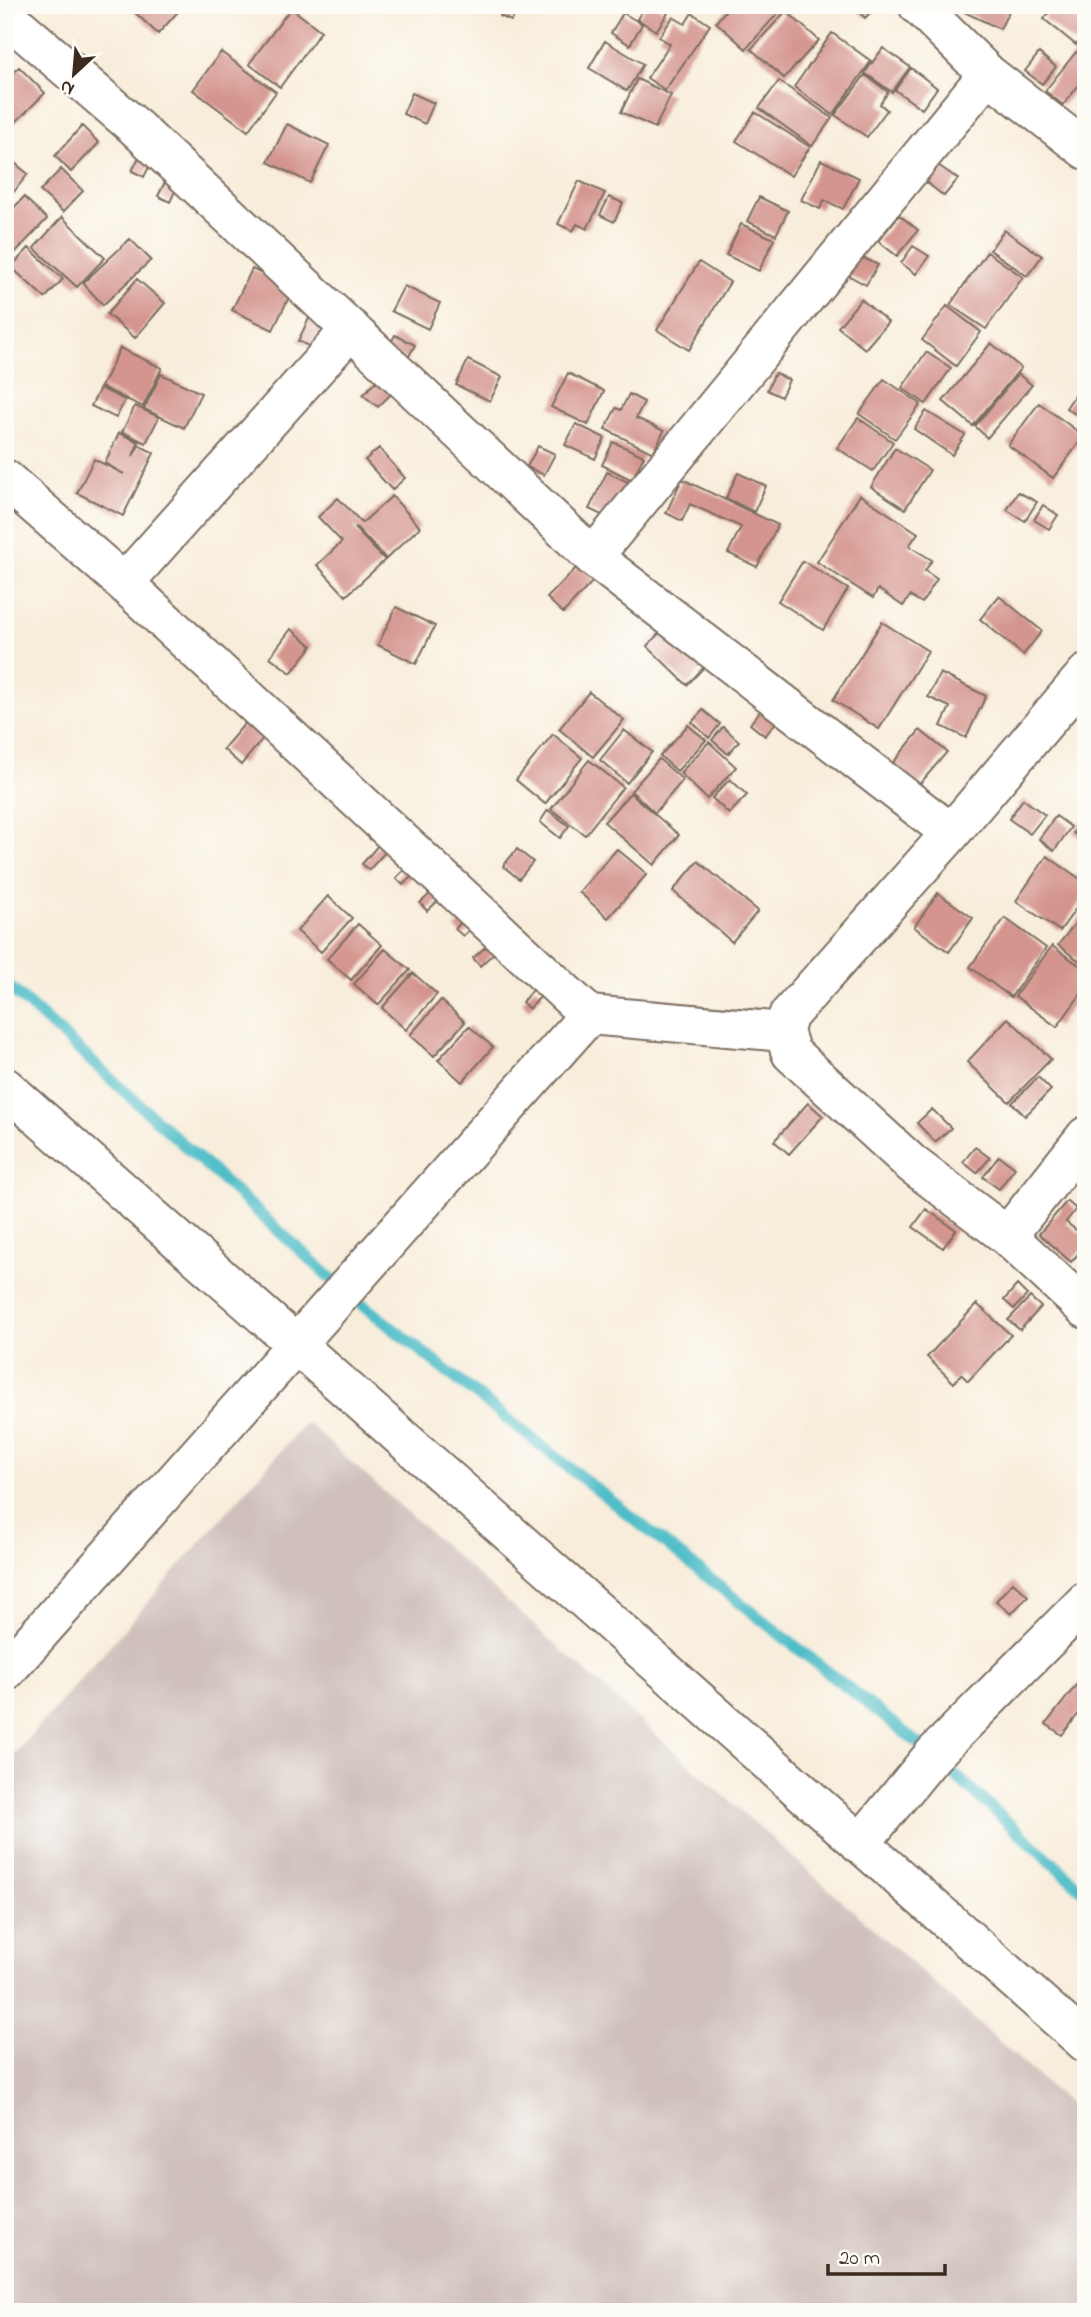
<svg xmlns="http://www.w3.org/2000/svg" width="1091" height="2317" font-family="'Indie Flower',sans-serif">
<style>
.industrial{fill:#cfc0bb}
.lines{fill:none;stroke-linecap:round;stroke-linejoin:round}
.stream{stroke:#4fbdc8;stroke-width:12}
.building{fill:#d4958e}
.minor-casing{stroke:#7d6e60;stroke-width:42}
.minor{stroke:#fff;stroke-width:38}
</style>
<rect width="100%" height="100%" fill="#fdfcf7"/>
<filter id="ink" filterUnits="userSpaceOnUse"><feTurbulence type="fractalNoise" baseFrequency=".0143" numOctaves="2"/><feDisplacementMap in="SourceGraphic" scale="14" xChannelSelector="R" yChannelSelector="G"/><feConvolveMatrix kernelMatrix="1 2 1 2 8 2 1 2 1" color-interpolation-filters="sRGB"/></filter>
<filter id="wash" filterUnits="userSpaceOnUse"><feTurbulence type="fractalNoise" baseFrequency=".00686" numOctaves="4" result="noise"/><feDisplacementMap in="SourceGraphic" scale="28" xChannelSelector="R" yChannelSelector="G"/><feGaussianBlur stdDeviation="1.57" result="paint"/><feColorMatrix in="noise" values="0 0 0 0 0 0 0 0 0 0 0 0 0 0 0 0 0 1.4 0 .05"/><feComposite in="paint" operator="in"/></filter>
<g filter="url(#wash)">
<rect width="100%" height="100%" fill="#f8eddb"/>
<path class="industrial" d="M 306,1422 L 1086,2119 L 1086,2312 L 5,2312 L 5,1765 Z"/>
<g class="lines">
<path class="stream" d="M 5,983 L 344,1290 L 933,1755 L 1086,1893"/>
</g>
<g id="blocks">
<path class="building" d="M 127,5 L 184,5 L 158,34 Z
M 507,5 L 520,5 L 511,21 L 500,16 Z
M 646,5 L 655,5 L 668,13 L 656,31 L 637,19 Z
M 730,5 L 785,5 L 746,49 L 716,22 Z
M 852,5 L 878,5 L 865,18 Z
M 962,5 L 1012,5 L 1000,29 L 960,10 Z
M 1055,5 L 1086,5 L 1086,33 L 1076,45 L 1044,19 Z
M 291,8 L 321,31 L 280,87 L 249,64 Z
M 786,11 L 819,40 L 784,78 L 751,49 Z
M 623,13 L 642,24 L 630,45 L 611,33 Z
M 692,13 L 710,25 L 665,90 L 647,78 L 670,44 L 659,37 L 673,17 L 685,24 Z
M 832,33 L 871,61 L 833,115 L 794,87 Z
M 605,41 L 643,64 L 627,91 L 589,68 Z
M 883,48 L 910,67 L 892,92 L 865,73 Z
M 221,52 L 276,92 L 248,131 L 193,90 Z
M 1076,52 L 1086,60 L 1086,76 L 1063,105 L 1045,91 Z
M 1039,53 L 1056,67 L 1042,84 L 1025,71 Z
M 19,67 L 45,93 L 12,126 L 5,120 L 5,81 Z
M 911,68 L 937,88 L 922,109 L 895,90 Z
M 865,75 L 888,92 L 880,104 L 887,110 L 867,137 L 835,115 Z
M 637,79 L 671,95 L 655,128 L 621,112 Z
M 779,81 L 832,118 L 812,146 L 759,108 Z
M 412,93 L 434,103 L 425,124 L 403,114 Z
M 755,112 L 810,147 L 791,176 L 736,141 Z
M 287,124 L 329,145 L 310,183 L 268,162 Z
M 82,126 L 99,143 L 71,172 L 55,156 Z
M 5,155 L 28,174 L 5,203 Z
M 139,157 L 151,163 L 144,177 L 132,171 Z
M 821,160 L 859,178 L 843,209 L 824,200 L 820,209 L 801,200 Z
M 938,165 L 958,179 L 944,196 L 926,182 Z
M 61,169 L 83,191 L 63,212 L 40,191 Z
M 579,181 L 605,193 L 587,229 L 577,224 L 573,231 L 558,224 Z
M 165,182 L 177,187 L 170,202 L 158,196 Z
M 24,197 L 47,219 L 10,258 L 5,253 L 5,217 Z
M 609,197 L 623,203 L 614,222 L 600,215 Z
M 759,197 L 788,211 L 776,235 L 747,221 Z
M 899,215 L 918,230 L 897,256 L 878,241 Z
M 62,217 L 105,258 L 77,287 L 34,248 Z
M 741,224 L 774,239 L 759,271 L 726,255 Z
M 1004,230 L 1042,256 L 1027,276 L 990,250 Z
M 130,239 L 151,260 L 103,305 L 83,283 Z
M 913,246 L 929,256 L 916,274 L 901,263 Z
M 29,248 L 63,279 L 45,298 L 11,267 Z
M 987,252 L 1023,277 L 986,329 L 950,305 Z
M 858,255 L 878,265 L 866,285 L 848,275 Z
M 699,262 L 730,282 L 689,350 L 657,330 Z
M 252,269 L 293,289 L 273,330 L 232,310 Z
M 137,279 L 165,303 L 135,338 L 107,314 Z
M 404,286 L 440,303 L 428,329 L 391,311 Z
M 861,299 L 888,322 L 865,349 L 838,327 Z
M 947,306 L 981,332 L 956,366 L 922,340 Z
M 313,310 L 335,320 L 319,351 L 298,341 Z
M 395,335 L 415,345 L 407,360 L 387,350 Z
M 991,343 L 1021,368 L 973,426 L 943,401 Z
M 120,348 L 162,368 L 143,407 L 101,387 Z
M 926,352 L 951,368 L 926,404 L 902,388 Z
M 468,360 L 502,377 L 490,401 L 456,385 Z
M 568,373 L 604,391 L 588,425 L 551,407 Z
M 775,373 L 789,380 L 781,397 L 767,390 Z
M 161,374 L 201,393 L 184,428 L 144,409 Z
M 1018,374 L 1032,385 L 987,438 L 975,426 Z
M 884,379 L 921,404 L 895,439 L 859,414 Z
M 1086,379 L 1086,421 L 1066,408 Z
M 376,381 L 391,394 L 378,407 L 363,395 Z
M 100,388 L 125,400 L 116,418 L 91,406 Z
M 629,394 L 644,402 L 636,418 L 664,431 L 653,453 L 605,429 L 616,408 L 621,410 Z
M 1039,403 L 1084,436 L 1053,478 L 1008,445 Z
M 135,406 L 159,417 L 146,443 L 122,432 Z
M 926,411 L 965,435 L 952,455 L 914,429 Z
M 858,418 L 893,442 L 873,471 L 837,448 Z
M 576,424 L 605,438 L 595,459 L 565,445 Z
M 119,433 L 139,442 L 133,456 L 139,445 L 154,453 L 123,516 L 77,493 L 94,459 L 124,474 L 105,463 Z
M 613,442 L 644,456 L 632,480 L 602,465 Z
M 538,446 L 555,454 L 544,475 L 527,467 Z
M 379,448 L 405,478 L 392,490 L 365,460 Z
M 895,448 L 930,470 L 905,509 L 871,487 Z
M 607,472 L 628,482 L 610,519 L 589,509 Z
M 738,473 L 766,486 L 754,512 L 726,498 Z
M 682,479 L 778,525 L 757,567 L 728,553 L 741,527 L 690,504 L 682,521 L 666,513 Z
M 1018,492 L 1037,502 L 1025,521 L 1007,510 Z
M 860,495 L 918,533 L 909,546 L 932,560 L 925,571 L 937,579 L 922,603 L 910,596 L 903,606 L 878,589 L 873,598 L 817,562 Z
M 392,496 L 420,527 L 386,559 L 356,527 L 355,529 L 385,560 L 346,596 L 317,565 L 342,542 L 318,517 L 338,498 L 362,523 Z
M 1043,505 L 1058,515 L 1049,529 L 1034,520 Z
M 803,561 L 848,589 L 823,630 L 778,601 Z
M 579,565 L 595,579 L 563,613 L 547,598 Z
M 999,596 L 1042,631 L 1023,655 L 980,619 Z
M 396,607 L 435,626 L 416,664 L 378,645 Z
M 882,622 L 928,651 L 879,729 L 833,700 Z
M 667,625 L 707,664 L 687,685 L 647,646 Z
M 291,629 L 312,646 L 291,673 L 270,657 Z
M 940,673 L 986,696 L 966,738 L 941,726 L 950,707 L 928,697 Z
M 589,692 L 624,720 L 593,757 L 559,729 Z
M 703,710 L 720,724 L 709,738 L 692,722 Z
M 761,710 L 777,721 L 765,736 L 750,724 Z
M 247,721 L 265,736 L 241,765 L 223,749 Z
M 688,725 L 706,740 L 677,771 L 660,756 Z
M 723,727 L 739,741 L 728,754 L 712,740 Z
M 624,730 L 652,752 L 627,783 L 600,760 Z
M 920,730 L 947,752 L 918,786 L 892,764 Z
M 553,734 L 582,758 L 545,804 L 516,780 Z
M 709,742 L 736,767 L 707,799 L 680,773 Z
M 659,759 L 683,780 L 655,813 L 631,791 Z
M 589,760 L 623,787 L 585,835 L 551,809 Z
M 730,779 L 747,795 L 729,814 L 712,798 Z
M 630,793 L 679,835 L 654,865 L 604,822 Z
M 1023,799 L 1045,815 L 1030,834 L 1009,819 Z
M 548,810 L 569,826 L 560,838 L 540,822 Z
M 1056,816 L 1071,827 L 1054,851 L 1039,839 Z
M 1086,816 L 1086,842 L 1073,833 Z
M 379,844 L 386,851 L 369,870 L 362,864 Z
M 517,849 L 533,862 L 519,879 L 503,866 Z
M 617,849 L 647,874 L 608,918 L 579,892 Z
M 1047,856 L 1086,883 L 1086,894 L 1060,931 L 1016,901 Z
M 698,861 L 758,911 L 732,942 L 673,891 Z
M 405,869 L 412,876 L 403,885 L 396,878 Z
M 432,892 L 439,900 L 427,911 L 420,903 Z
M 938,893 L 973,918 L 949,952 L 914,927 Z
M 328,896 L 352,918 L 321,952 L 297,931 Z
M 1086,910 L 1086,966 L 1058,945 Z
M 1005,918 L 1046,948 L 1011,997 L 970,967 Z
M 461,922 L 470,929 L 463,936 L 455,929 Z
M 358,924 L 382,945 L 351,980 L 327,959 Z
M 489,944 L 495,952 L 480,966 L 473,958 Z
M 1052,946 L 1086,970 L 1086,987 L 1057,1027 L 1015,996 Z
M 385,949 L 410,970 L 378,1005 L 354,984 Z
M 413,973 L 437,994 L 406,1030 L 382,1008 Z
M 535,987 L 543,994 L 529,1009 L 522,1002 Z
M 441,1000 L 465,1022 L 434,1056 L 410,1035 Z
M 1008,1018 L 1051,1059 L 1009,1102 L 967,1062 Z
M 469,1026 L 493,1047 L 462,1082 L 438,1060 Z
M 1038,1077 L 1051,1090 L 1025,1116 L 1012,1103 Z
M 808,1103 L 823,1116 L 789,1154 L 774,1141 Z
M 932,1109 L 951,1128 L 935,1142 L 917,1123 Z
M 975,1147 L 990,1158 L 977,1173 L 963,1162 Z
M 999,1156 L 1015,1168 L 999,1189 L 983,1177 Z
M 1067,1201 L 1076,1209 L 1066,1222 L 1086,1238 L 1086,1245 L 1071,1262 L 1039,1234 Z
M 926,1209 L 956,1230 L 943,1248 L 913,1227 Z
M 1017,1285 L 1027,1295 L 1014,1309 L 1004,1300 Z
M 1030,1297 L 1041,1307 L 1020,1330 L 1008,1320 Z
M 977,1304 L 1011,1335 L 968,1381 L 961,1374 L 954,1383 L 927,1357 Z
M 1013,1582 L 1028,1596 L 1011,1614 L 996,1601 Z
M 1077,1684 L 1086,1691 L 1086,1704 L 1062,1735 L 1046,1724 Z"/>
</g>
</g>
<g filter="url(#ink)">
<use href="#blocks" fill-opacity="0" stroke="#7d6e60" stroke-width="2"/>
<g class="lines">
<g class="minor-casing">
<path id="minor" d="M 918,5 L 988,74 L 1086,150
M 5,15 L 133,125 L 593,557 L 951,833
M 5,479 L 124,583 L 589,1015
M 593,557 L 988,74
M 124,583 L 351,329
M 1086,674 L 951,833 L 788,1016 L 784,1032 L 791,1053 L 912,1164 L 1007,1236 L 1086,1309
M 5,1087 L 1086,2043
M 1007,1236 L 1086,1136
M 5,1672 L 589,1015 L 784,1032
M 860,1844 L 933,1755 L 1086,1601"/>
</g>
<use href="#minor" class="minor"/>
</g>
</g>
<rect width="1091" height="2317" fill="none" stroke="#fdfcf7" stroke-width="28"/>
<g transform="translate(74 74) rotate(206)" stroke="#fdfcf7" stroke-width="5" paint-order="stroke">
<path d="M0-5L12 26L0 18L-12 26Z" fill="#3b2a1e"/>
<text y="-10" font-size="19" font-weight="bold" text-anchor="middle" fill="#3b2a1e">N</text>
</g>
<path d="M828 2264v10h117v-10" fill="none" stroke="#3b2a1e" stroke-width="3.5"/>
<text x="839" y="2264" font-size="21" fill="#3b2a1e" stroke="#fdfcf7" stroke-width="5" paint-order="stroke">20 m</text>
</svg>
